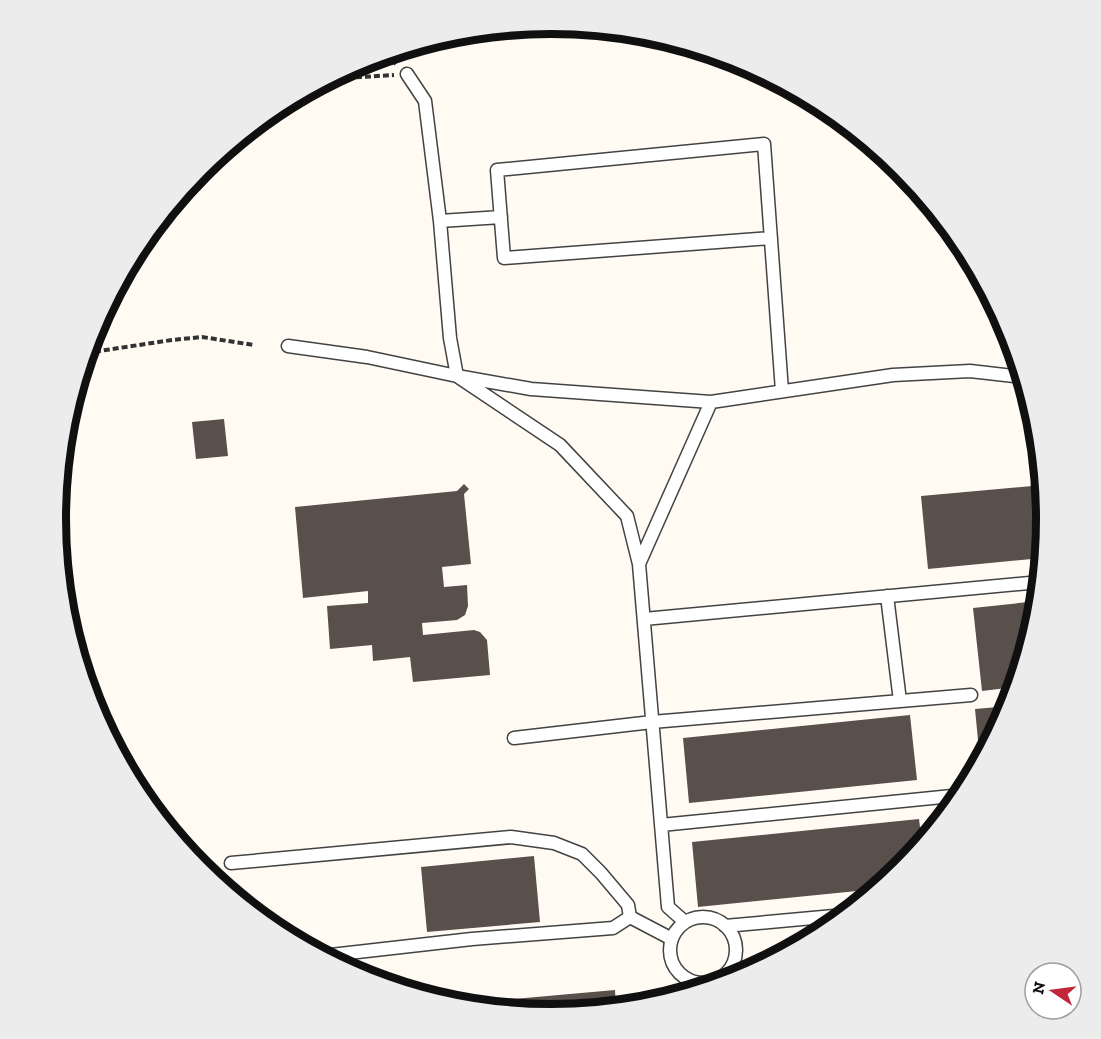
<svg xmlns="http://www.w3.org/2000/svg" width="1101" height="1039" font-family="'Zilla Slab',serif">
<style>
.building{fill:#59504c}
.lines{fill:none;stroke-linecap:round;stroke-linejoin:round}
.lane-casing{stroke:#434343;stroke-width:15}
.path{stroke:#323232;stroke-width:4;stroke-dasharray:6 3;stroke-linecap:butt}
.lane{stroke:#fff;stroke-width:12}
.rim{fill:none;stroke:#101010;stroke-width:8}
</style>
<rect width="100%" height="100%" fill="#fffbf3"/>
<path class="building" d="M 110,297 L 112,317 L 99,318 L 101,314 Z
M 224,419 L 228,456 L 196,459 L 192,422 Z
M 464,484 L 469,489 L 464,494 L 471,564 L 442,567 L 444,587 L 467,585 L 468,606 L 465,615 L 457,620 L 422,623 L 423,635 L 474,630 L 480,632 L 487,640 L 490,675 L 413,682 L 410,657 L 373,661 L 372,645 L 330,649 L 327,606 L 368,603 L 368,591 L 303,598 L 295,507 L 457,491 Z
M 1043,485 L 1046,520 L 1042,558 L 928,569 L 921,496 Z
M 1038,601 L 1036,617 L 1015,687 L 982,691 L 973,608 Z
M 1009,706 L 1008,709 L 980,761 L 975,709 Z
M 910,715 L 917,780 L 689,803 L 683,738 Z
M 919,819 L 922,844 L 901,870 L 877,889 L 698,907 L 692,842 Z
M 534,856 L 540,922 L 427,932 L 421,867 Z
M 615,990 L 616,1009 L 550,1015 L 481,1008 L 480,1002 Z"/>
<g class="lines">
<g class="lane-casing">
<path id="lane" d="M 407,74 L 425,101 L 440,221 L 450,338 L 457,376 L 531,389 L 711,402
M 440,221 L 501,217
M 771,238 L 504,258 L 497,170 L 764,144 L 782,391
M 288,346 L 367,357 L 457,376 L 560,445 L 627,516 L 639,564 L 668,907 L 685,922
M 639,564 L 711,402 L 893,375 L 970,371 L 1023,377
M 887,596 L 900,701
M 644,619 L 1040,582
M 514,738 L 652,722 L 971,695
M 661,825 L 962,795
M 231,863 L 511,837 L 554,843 L 582,854 L 601,873 L 628,905 L 630,917 L 672,939
M670 950a33 33 0 1 1 66 0a33 33 0 1 1-66 0Z
M 725,926 L 845,915
M 322,956 L 472,939 L 613,928 L 630,917"/>
</g>
<path class="path" d="M 386,54 L 396,64
M 329,79 L 394,75
M 86,353 L 172,340 L 202,337 L 254,345"/>
<use href="#lane" class="lane"/>
</g>
<path d="M0 0H1101V1039H0ZM66 519a485 485 0 1 1 970 0a485 485 0 1 1-970 0Z" fill="#ececec" fill-rule="evenodd"/>
<path class="rim" d="M66 519a485 485 0 1 1 970 0a485 485 0 1 1-970 0Z"/>
<g transform="translate(1053 991) rotate(283)"><circle r="28" fill="#ffffff" stroke="#9f9f9f" stroke-width="1.5"/>
<path d="M0-4.5L10 22L0 15L-10 22Z" fill="#c1263b"/>
<text y="-9" font-size="16" font-weight="bold" text-anchor="middle" fill="#101010">N</text>
</g>
</svg>
